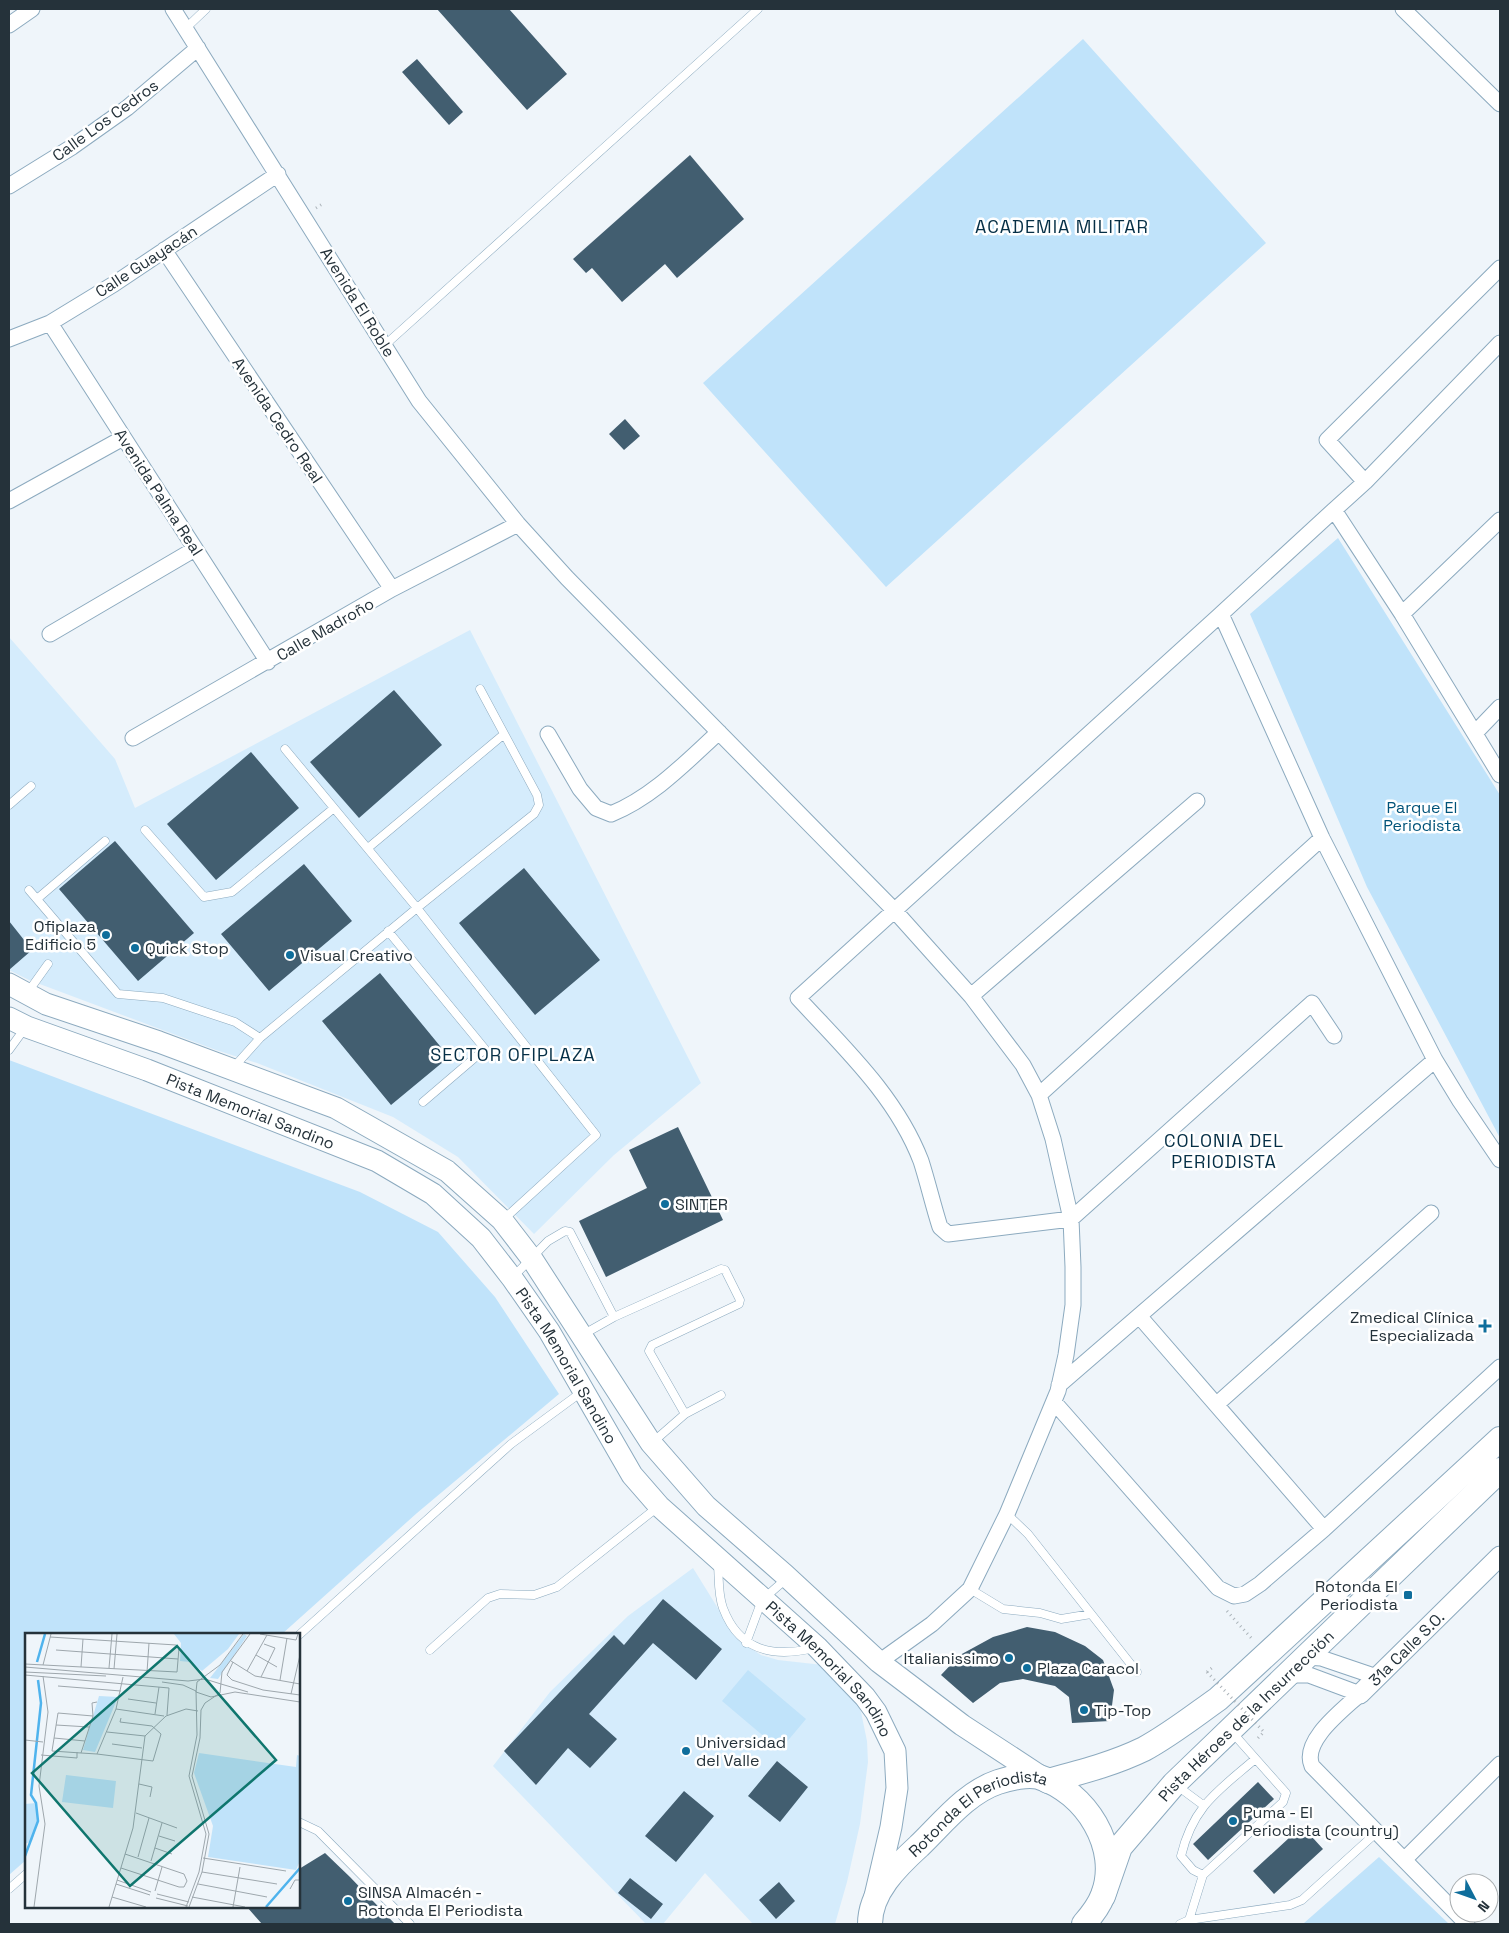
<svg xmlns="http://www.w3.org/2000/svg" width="1509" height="1933" font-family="'Space Grotesk',sans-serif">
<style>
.built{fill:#d5ecfc}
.green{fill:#c0e3fa}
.building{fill:#425e70}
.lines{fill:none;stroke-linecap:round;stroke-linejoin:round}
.service-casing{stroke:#8caabf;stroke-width:9}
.minor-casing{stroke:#8caabf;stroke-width:17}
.tertiary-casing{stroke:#8caabf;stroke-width:21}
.secondary-casing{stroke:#8caabf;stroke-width:23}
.primary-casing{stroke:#8caabf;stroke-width:26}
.path{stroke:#acb4ba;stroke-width:3;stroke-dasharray:1 4;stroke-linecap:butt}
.service{stroke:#fff;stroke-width:8}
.minor{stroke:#fff;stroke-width:15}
.tertiary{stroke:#fff;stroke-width:19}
.secondary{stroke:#fff;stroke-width:21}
.primary{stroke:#fff;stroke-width:24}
.path-bridge{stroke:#acb4ba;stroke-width:3;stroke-dasharray:1 4;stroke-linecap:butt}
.poi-dot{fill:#0f6e9c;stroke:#fff;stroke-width:2}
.labels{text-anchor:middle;stroke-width:5;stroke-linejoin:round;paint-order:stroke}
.street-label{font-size:16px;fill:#25323a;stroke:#fff}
.park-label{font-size:16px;fill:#005379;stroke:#fff}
.poi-label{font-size:16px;fill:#25323a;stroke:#fff;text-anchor:start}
.neighbourhood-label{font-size:18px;letter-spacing:1px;fill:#052f46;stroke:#fff}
.inset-river{fill:none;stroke:#4fb3ed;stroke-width:2.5}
.inset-road{fill:none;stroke:#9ea7ad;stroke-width:1}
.view{fill:#0f766e;fill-opacity:0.15;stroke:#0f766e;stroke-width:2.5}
.inset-edge{fill:none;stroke:#25323a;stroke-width:2.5}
</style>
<rect width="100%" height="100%" fill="#eff5fa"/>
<path class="built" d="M 470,630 L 701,1083 L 614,1155 L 534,1234 L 458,1157 L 393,1117 L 257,1063 L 216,1050 L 29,980 L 9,970 L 9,637 L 115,759 L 135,808 Z
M 693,1568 L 724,1618 L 739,1639 L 749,1647 L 761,1655 L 778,1660 L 823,1665 L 855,1698 L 861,1712 L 867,1741 L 868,1762 L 860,1824 L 847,1882 L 835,1924 L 753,1924 L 705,1873 L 663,1924 L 646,1924 L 493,1766 L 550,1692 L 628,1616 Z"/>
<path class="green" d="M 1083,39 L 1266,243 L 886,587 L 703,383 Z
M 1338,538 L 1500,795 L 1500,1138 L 1367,887 L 1250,614 Z
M 9,1060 L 360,1192 L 438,1232 L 495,1297 L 559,1394 L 417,1513 L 282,1634 L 26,1634 L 26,1860 L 9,1875 Z
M 748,1670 L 806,1719 L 780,1750 L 722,1701 Z
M 1379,1857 L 1449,1924 L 1299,1924 L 1304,1923 Z"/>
<path class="building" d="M 437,9 L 509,9 L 567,74 L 527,110 Z
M 417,59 L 463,112 L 449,125 L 402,72 Z
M 690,155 L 744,219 L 677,278 L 665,264 L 622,302 L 592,268 L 586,273 L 573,259 Z
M 625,419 L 640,436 L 624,450 L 609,434 Z
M 394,690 L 442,745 L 359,818 L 310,762 Z
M 251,752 L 299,808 L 216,880 L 167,824 Z
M 115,841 L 194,933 L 138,981 L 59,889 Z
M 304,864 L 352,921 L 269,991 L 221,934 Z
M 524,868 L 600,960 L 535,1015 L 459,923 Z
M 9,921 L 32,950 L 9,970 Z
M 380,973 L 449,1057 L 391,1105 L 322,1021 Z
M 678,1127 L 723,1220 L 606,1277 L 579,1221 L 647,1188 L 629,1150 Z
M 663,1599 L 722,1649 L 696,1680 L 653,1643 L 589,1714 L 617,1739 L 590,1768 L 568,1748 L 536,1785 L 504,1751 L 614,1635 L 624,1645 Z
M 1027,1627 L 1055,1632 L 1085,1646 L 1103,1660 L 1114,1690 L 1110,1721 L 1072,1723 L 1069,1697 L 1055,1686 L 1023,1679 L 1000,1683 L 973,1703 L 941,1675 L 960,1655 L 993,1637 Z
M 777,1761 L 808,1787 L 780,1822 L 748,1796 Z
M 1258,1782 L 1274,1799 L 1208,1860 L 1193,1844 Z
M 684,1791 L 714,1816 L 676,1862 L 645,1836 Z
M 1302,1826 L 1323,1849 L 1274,1894 L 1253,1871 Z
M 325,1853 L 350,1877 L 395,1924 L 262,1924 L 247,1907 L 299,1907 L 299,1869 Z
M 630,1878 L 663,1904 L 651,1919 L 618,1893 Z
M 779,1882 L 795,1901 L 776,1919 L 759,1900 Z"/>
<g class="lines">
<g class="service-casing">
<path id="service" d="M 186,28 L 206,9
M 385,345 L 758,9
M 285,749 L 417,908 L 596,1135 L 504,1219
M 9,805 L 31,786
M 145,830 L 204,897 L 232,892 L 334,808
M 368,848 L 503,735
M 29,890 L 118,994 L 163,998 L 235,1022 L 260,1038
M 37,899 L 105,841
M 388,931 L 485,1049 L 423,1102
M 28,992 L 48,964
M 9,1050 L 25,1028
M 234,1067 L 260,1038 L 417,908 L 534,814 L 539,805 L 537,795 L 480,689
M 514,1276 L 548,1241 L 565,1231 L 570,1232 L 614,1317
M 584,1334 L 614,1317 L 721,1269 L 725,1270 L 740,1300 L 739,1304 L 652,1345 L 649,1351 L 685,1414
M 653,1442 L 685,1414 L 721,1395
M 1007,1514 L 1028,1534 L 1137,1672
M 718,1565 C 719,1578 718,1595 723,1608 C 739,1651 773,1658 814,1648
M 970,1589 L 1003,1609 L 1040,1613 L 1061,1619 L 1091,1614
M 299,1635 L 511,1444 L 583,1391
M 746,1643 L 762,1600 L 786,1579
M 430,1650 L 488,1598 L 500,1594 L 534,1595 L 557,1587 L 659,1506
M 1176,1785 L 1203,1805
M 299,1822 L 318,1831 L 410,1924
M 1203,1875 L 1283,1802 L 1286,1793 L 1231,1731
M 9,1889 L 26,1874
M 1189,1920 L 1203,1875 L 1193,1870 L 1181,1856 C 1193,1806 1218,1791 1254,1760
M 1180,1924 L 1189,1920 L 1290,1905 L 1302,1900 L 1376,1833"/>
</g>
<g class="minor-casing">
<path id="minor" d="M 173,9 L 419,401 L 518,524 L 567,578 L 894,910 L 971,996 L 1023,1065 L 1039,1095 L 1053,1139 L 1071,1219 L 1073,1267 L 1073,1305 L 1066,1355 L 1058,1391 L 1007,1514 L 970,1589 L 932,1624 L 879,1662
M 1403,9 L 1500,104
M 9,25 L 32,9
M 9,186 L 72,147 L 127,108 L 198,48
M 164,250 L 392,589
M 50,323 L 268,662
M 9,339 L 50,323 L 114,284 L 278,174
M 1500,343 L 1365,482 L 1334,510 L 1402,614 L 1500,775
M 1365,482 L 1327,440 L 1500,268
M 9,501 L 123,438
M 1221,614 L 1334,510
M 1402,614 L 1500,520
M 50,634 L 195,549
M 1475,733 L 1500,707
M 548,734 L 580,789 L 596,808 L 611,814 C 653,797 686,762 719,732
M 133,738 L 392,589 L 518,524
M 971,996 L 1197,801
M 1334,1036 L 1312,1003 L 1071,1219 L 948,1234 L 940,1227 C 933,1205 928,1183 921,1161 C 896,1096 844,1048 798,998 L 1221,614 L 1322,838 L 1435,1060 L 1460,1101 L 1500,1160
M 1039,1095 L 1322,838
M 1140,1317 L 1324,1529
M 1059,1385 L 1435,1060
M 1054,1402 L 1218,1588 L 1234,1596 L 1245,1594 L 1260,1584 L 1324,1529 L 1500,1367
M 1217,1404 L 1431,1213
M 1305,1657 L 1321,1658 L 1377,1677
M 1286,1675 L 1309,1675 L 1360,1694 C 1343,1710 1301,1741 1312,1766 L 1467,1924
M 1404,1860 L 1500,1764"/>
</g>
<g class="tertiary-casing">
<g id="tertiary">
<path id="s1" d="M 1360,1694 L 1500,1556"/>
</g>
</g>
<g class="secondary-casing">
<g id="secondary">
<path d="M 9,984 L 46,1004 L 159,1042 L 336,1108 L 447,1171 L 502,1220 L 532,1259 L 651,1443 L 706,1506 L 785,1575 L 879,1662 L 962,1725 L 1046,1780"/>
<path id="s2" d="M 9,1018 L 27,1027 L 147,1070 L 377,1161 L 433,1194 L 481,1238 L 512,1278 L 549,1331 L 632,1475 L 659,1506 L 817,1647 L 865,1697 L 876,1712 L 895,1751 L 897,1788 L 891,1827 L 875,1896"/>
</g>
</g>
<g class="primary-casing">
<g id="primary">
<path d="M 1048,1781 C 1081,1772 1113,1764 1144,1749 C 1170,1735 1194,1716 1218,1699 L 1500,1439"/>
<path id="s3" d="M 1103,1896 L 1120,1847 L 1174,1784 L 1500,1470"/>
<path id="s4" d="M 870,1924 C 870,1892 897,1866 919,1846 C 942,1824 967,1792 998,1782 C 1010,1778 1028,1774 1039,1777 C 1086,1792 1121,1848 1103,1895 C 1099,1906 1091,1916 1084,1924"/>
</g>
</g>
<path class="path" d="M 316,208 L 324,203
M 1227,1611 L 1253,1640
M 1207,1672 L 1214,1666
M 1258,1738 L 1264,1732"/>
<use href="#service" class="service"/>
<use href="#minor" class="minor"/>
<use href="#tertiary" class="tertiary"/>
<use href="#secondary" class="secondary"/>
<use href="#primary" class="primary"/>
<path class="path-bridge" d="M 1207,1672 L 1264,1732"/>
</g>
<g class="poi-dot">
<circle cx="106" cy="935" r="5"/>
<circle cx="135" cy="948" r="5"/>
<circle cx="290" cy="955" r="5"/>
<circle cx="665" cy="1204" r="5"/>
<path d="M1482.5 1318.5h5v5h5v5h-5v5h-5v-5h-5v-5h5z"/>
<rect x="1403" y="1590" width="10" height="10" rx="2.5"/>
<circle cx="1009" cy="1658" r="5"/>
<circle cx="1027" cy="1668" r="5"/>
<circle cx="1084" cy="1710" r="5"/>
<circle cx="686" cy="1751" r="5"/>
<circle cx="1233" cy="1821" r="5"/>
<circle cx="348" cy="1901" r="5"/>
</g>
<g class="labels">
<g class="street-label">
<text transform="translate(105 120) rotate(-36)" y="6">Calle Los Cedros</text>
<text transform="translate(146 261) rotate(-33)" y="6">Calle Guayacán</text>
<text transform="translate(358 302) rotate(58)" y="6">Avenida El Roble</text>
<text transform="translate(278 420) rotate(56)" y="6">Avenida Cedro Real</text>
<text transform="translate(159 492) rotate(57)" y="6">Avenida Palma Real</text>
<text transform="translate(325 629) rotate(-30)" y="6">Calle Madroño</text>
<text dy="6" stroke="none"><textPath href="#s2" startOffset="259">Pista Memorial Sandino</textPath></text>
<text dy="6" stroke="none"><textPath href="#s2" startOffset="679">Pista Memorial Sandino</textPath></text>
<text dy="6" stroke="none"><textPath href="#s1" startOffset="65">31a Calle S.O.</textPath></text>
<text dy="6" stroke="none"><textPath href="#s2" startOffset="1084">Pista Memorial Sandino</textPath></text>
<text dy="6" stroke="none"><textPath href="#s3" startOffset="234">Pista Héroes de la Insurrección</textPath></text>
<text dy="6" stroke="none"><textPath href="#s4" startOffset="166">Rotonda El Periodista</textPath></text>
</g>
<g class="park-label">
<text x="1422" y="813">Parque El<tspan x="1422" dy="18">Periodista</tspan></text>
</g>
<g class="poi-label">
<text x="96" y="932" text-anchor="end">Ofiplaza<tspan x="96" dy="18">Edificio 5</tspan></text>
<text x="145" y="954">Quick Stop</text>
<text x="300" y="961">Visual Creativo</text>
<text x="675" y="1210">SINTER</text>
<text x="1474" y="1323" text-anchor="end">Zmedical Clínica<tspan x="1474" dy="18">Especializada</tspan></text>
<text x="1398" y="1592" text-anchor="end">Rotonda El<tspan x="1398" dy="18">Periodista</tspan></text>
<text x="999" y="1664" text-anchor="end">Italianissimo</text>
<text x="1037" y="1674">Plaza Caracol</text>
<text x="1094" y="1716">Tip-Top</text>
<text x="696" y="1748">Universidad<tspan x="696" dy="18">del Valle</tspan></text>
<text x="1243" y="1818">Puma - El<tspan x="1243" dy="18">Periodista (country)</tspan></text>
<text x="358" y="1898">SINSA Almacén -<tspan x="358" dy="18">Rotonda El Periodista</tspan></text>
</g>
<g class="neighbourhood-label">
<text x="1062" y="233">ACADEMIA MILITAR</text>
<text x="513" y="1061">SECTOR OFIPLAZA</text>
<text x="1224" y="1147">COLONIA DEL<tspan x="1224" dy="21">PERIODISTA</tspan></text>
</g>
</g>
<g transform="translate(25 1633)">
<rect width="275" height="275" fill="#eff5fa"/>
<path d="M 149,1 L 214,1 L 203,16 L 177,38 L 165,29 L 155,28 L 156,10 ZM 219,1 L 222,3 L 193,46 L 185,45 ZM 74,63 L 93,64 L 70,119 L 58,117 ZM 174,120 L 271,134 L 272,122 L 275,123 L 275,228 L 271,237 L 183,224 L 188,193 L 169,140 ZM 41,142 L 91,148 L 88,175 L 37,169 ZM 11,170 L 13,188 L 7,208 L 0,211 L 0,171 Z" fill="#c0e3fa"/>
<path class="inset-river" d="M 12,29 L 20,1M 0,223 L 13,188 L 11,170 L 6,162 L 16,70 L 13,47M 241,274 L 275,235"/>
<path class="inset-road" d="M 218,1 L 195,32 L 172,49 L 171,59 L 186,64 L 210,59 L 275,69M 235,1 L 271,7 L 273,1M 31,17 L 153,26M 231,22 L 252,34M 206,28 L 230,43 L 275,51M 208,29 L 202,42 L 207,47 L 238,57 L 275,62M 0,31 L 152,39 L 154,15 L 151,12 L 25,4M 18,32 L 26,1M 0,34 L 163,48 L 180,46 L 196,51M 56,34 L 58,6M 84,35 L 87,1M 89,36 L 92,1M 222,38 L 242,2M 0,39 L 81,43M 122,39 L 124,10M 0,42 L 144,55 L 142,82M 236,44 L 250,15 L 239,11M 255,47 L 262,5M 137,49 L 158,52 L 171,58M 196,51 L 223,59M 33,53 L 96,58M 266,61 L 275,22M 103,66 L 131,70M 91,76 L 139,83M 130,81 L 134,54M 68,83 L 33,80 L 27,118 L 56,120 L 68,83 L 67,70 L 72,69M 96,85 L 95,89 L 127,93 L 136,101 L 128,128 L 72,121 L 91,76 L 98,44M 31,92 L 64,94M 82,99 L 120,103M 29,105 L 60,108M 0,107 L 18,109M 87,111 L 117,115M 56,120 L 72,121M 16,122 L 52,125 L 52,119M 114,151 L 127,154 L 125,164M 111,180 L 152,195M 134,203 L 150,208M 130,215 L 147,221M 113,224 L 124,185M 178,225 L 261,238M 126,228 L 137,190M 96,235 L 154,254 L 159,254 L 162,248 L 159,241 L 100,221M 177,239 L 252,251M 92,247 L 126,259M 91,251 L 125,262M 173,251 L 242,264M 265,256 L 270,247 L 275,247M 130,258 L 137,234M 132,261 L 164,269M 87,264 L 121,274M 167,264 L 220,274M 131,265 L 163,273M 9,274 L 20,191 L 14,153 L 23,79 L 18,43M 84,274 L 108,195 L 120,103 L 141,83 L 161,76 L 173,78M 161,274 L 174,239 L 181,201 L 164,143 L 172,102 L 171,58M 164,274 L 177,239 L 184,201 L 167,143 L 175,105 L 176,77 L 180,70 L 195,60 L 197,39 L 225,1M 208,274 L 215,234"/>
<path class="view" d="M 152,13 L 251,127 L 105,253 L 7,140 Z"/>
<rect width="275" height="275" class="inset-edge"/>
</g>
<rect width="1509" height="1933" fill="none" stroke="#25323a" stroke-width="20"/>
<g transform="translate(1474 1898) rotate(131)"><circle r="24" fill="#ffffff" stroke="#a8adb0"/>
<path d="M0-4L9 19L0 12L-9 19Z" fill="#0f6e9c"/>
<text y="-8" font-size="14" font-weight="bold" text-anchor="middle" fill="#25323a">N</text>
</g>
</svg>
